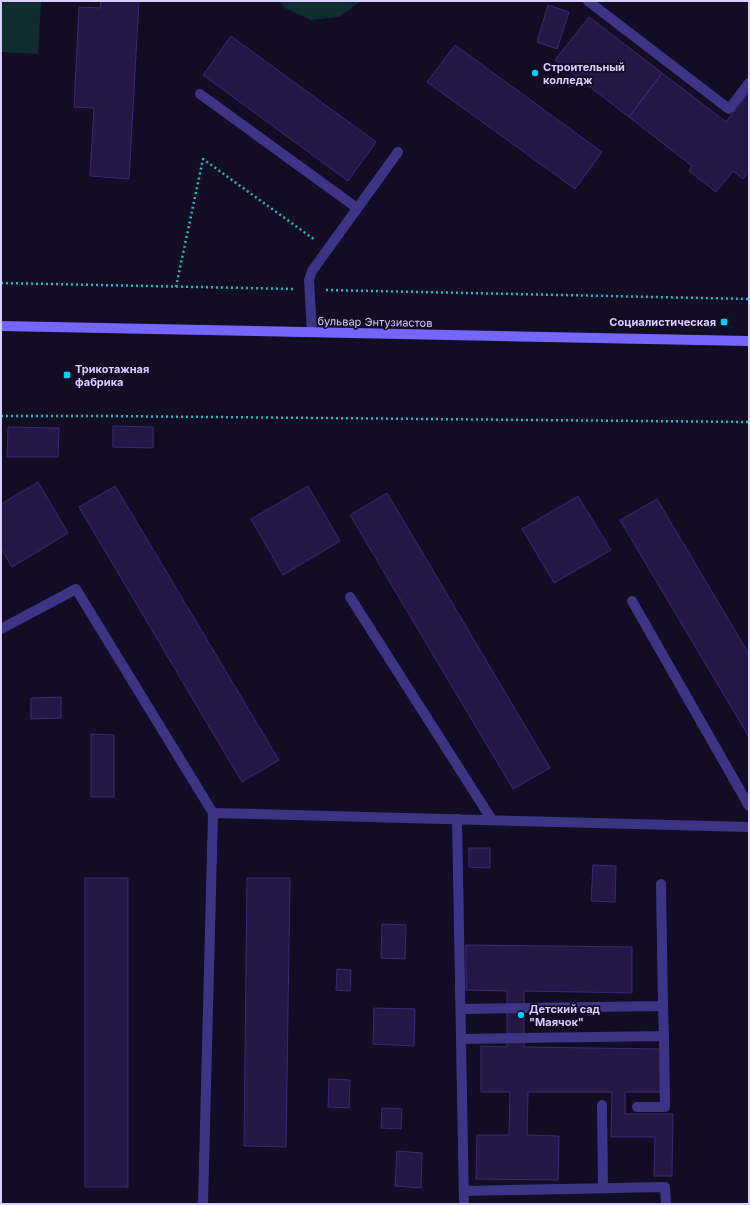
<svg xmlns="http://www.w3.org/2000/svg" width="750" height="1205" font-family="Inter,sans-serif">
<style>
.green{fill:#0f2d2e}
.building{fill:#241746;stroke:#3c2874}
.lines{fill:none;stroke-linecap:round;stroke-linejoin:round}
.path{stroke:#26babc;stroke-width:2.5;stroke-dasharray:2 3;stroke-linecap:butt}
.lane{stroke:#3d3486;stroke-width:10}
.secondary{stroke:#7566ff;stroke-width:10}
.poi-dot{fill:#00cffa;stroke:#120c24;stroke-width:1.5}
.labels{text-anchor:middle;stroke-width:3.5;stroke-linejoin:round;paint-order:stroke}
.poi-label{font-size:11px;font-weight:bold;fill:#d8cfff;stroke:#120c24;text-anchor:start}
.street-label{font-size:11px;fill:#d8cfff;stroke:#120c24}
</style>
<rect width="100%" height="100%" fill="#120c24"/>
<path class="green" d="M 1,1 L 41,1 L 38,54 L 1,52 Z
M 279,1 L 361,1 L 339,17 L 311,20 L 285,8 Z"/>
<path class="building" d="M 101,1 L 139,1 L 129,179 L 90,176 L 94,108 L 74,107 L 79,7 L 100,8 Z
M 548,5 L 569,12 L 557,49 L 537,42 Z
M 589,17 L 662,73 L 629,117 L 555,60 Z
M 231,36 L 376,142 L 348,181 L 203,75 Z
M 455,45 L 602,152 L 575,189 L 427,82 Z
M 662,73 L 726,122 L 749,92 L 749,171 L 743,179 L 733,171 L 716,192 L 689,171 L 692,166 L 629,117 Z
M 113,426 L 153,427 L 153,448 L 113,447 Z
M 8,427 L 59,428 L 58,457 L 7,457 Z
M 38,482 L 68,533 L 12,567 L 1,549 L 1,504 Z
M 115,486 L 279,760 L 242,782 L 79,507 Z
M 308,486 L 340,541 L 283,575 L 251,519 Z
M 387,493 L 550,768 L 513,789 L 350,515 Z
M 578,496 L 611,550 L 554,583 L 522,529 Z
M 657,499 L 749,654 L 749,737 L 620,520 Z
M 61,697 L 61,718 L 31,719 L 31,698 Z
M 91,734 L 114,735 L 114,797 L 91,797 Z
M 469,848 L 490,848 L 490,868 L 469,867 Z
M 593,865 L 616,866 L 615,902 L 591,901 Z
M 85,878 L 128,878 L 128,1187 L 85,1187 Z
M 247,878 L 290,878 L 286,1147 L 244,1146 Z
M 382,924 L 406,925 L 405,959 L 381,958 Z
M 466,945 L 632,947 L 632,993 L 524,991 L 524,1047 L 660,1049 L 660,1092 L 625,1092 L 625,1114 L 673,1114 L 672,1176 L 654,1176 L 655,1137 L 611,1137 L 612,1092 L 528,1092 L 527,1135 L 559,1136 L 558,1180 L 476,1179 L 477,1135 L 509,1135 L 510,1092 L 481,1092 L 481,1046 L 507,1047 L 507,991 L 466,990 Z
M 337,969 L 351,970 L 350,991 L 336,990 Z
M 374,1008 L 415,1009 L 414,1046 L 373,1044 Z
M 329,1079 L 350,1080 L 349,1108 L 328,1107 Z
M 382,1108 L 402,1109 L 401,1129 L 381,1128 Z
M 397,1151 L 422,1153 L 421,1188 L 395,1186 Z"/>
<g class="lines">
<path class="path" d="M 1,283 L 295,289
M 176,287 L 203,159 L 315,240
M 326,290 L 749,299
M 1,416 L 105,416 L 749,422"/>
<path class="lane" d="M 588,1 L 729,109 L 749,83
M 200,94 L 357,208
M 312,332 L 309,280 L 312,271 L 398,152
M 350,597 L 492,820
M 632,601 L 749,806
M 1,629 L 76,589 L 213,813
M 457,819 L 464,1204
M 661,884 L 663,1006
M 461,1009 L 663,1006 L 664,1036 L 461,1039
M 602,1105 L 603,1188
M 637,1107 L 665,1107 L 664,1036
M 464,1191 L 665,1187 L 666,1204
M 203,1204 L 213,813 L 749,827"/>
<path class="secondary" d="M 1,326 L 749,341"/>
</g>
<g class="poi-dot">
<circle cx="535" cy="73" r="4"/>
<rect x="720" y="318" width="8" height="8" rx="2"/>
<rect x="63" y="371" width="8" height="8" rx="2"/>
<circle cx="521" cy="1015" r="4"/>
</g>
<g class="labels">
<g class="poi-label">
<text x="543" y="71">Строительный<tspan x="543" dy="13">колледж</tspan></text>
<text x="716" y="326" text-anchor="end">Социалистическая</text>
<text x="75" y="373">Трикотажная<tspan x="75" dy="13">фабрика</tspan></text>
<text x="529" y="1013">Детский сад<tspan x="529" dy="13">"Маячок"</tspan></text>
</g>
<g class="street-label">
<text transform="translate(375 322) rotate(1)" y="4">бульвар Энтузиастов</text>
</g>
</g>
<rect width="750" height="1205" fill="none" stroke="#d8cfff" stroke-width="4"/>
</svg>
